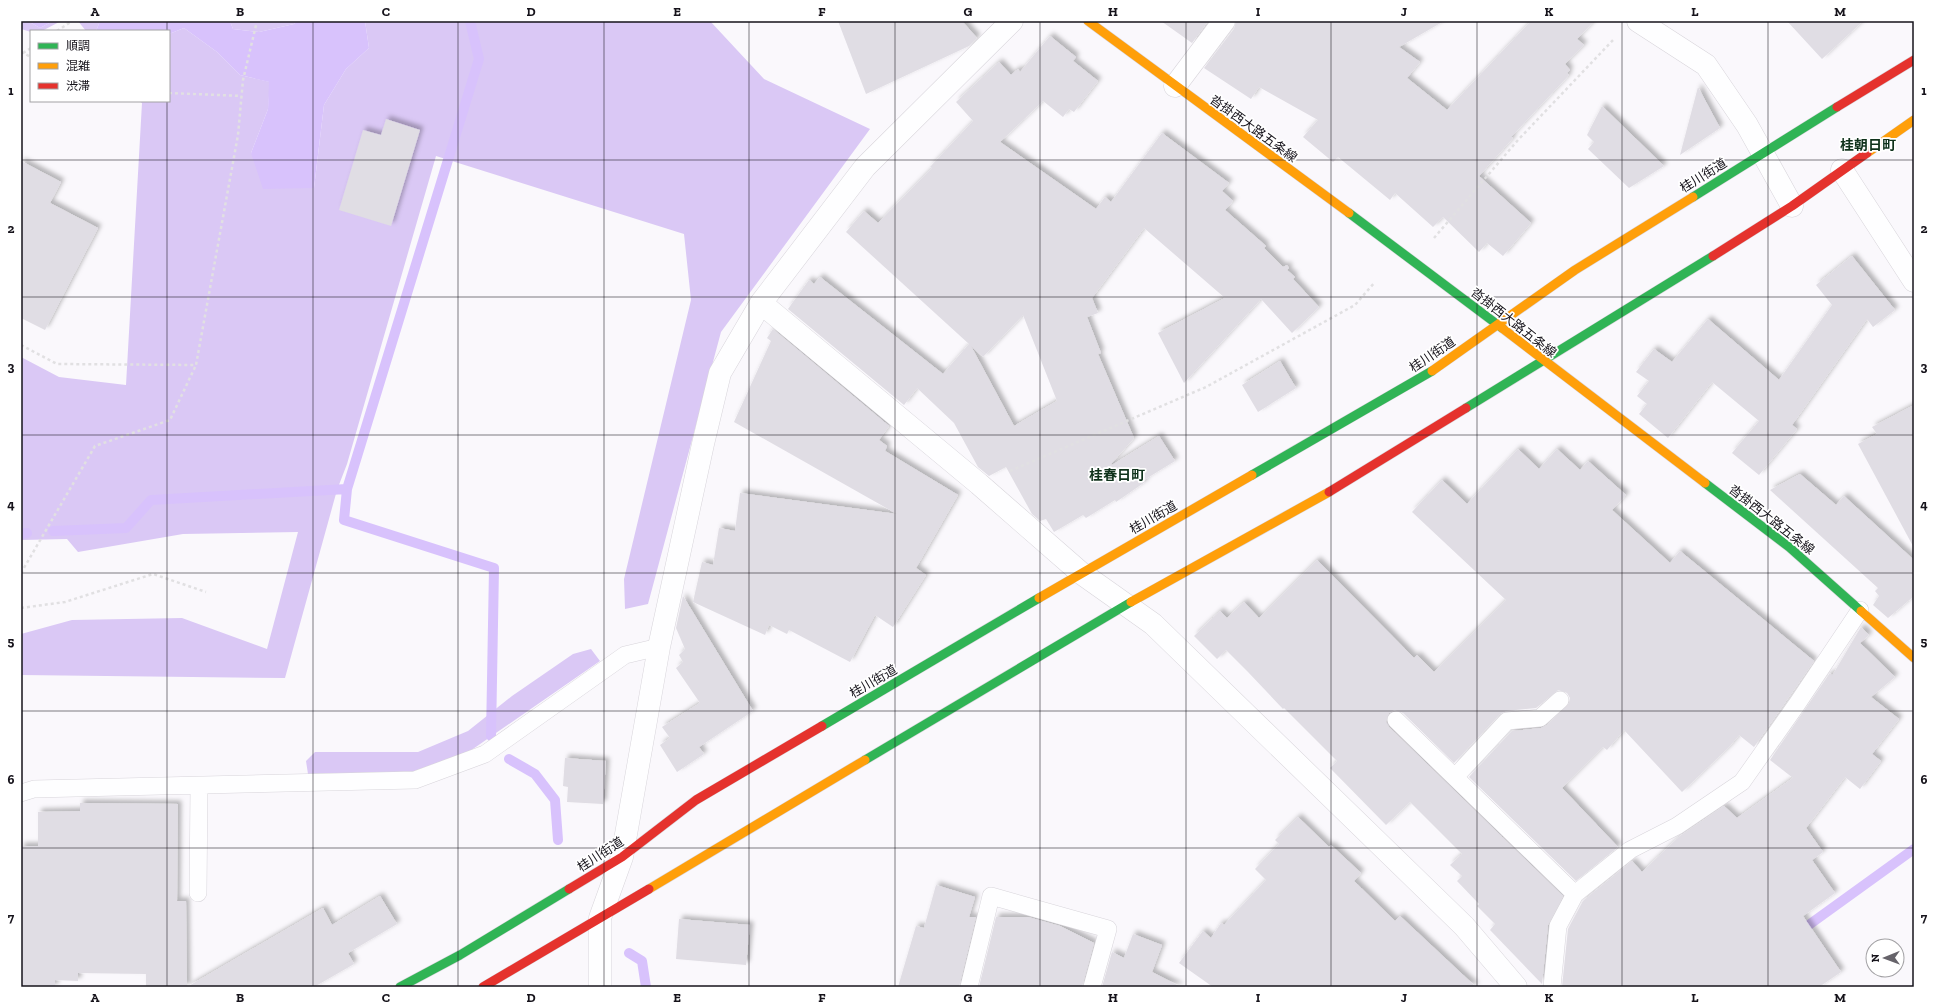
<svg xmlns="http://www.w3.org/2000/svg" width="1935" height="1008" font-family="'Zilla Slab','Noto Sans JP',serif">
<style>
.forest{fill:#dac8f5}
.water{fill:#d8c2fc}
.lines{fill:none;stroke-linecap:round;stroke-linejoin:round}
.stream{stroke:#d8c2fc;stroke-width:10}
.building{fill:#e0dde4;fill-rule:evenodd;filter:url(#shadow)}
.lane-casing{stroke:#d8d5db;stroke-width:18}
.street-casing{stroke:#d8d5db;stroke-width:23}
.fast-casing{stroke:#d8d5db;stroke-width:10}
.slow-casing{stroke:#d8d5db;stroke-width:10}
.jam-casing{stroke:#d8d5db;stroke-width:10}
.path{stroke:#e1e0e2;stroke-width:2.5;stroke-dasharray:3 3;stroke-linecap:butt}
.lane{stroke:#fefeff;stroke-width:17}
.street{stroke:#fefeff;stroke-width:22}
.fast{stroke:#30b455;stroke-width:9}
.slow{stroke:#ff9f0a;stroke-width:9}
.jam{stroke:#e5322d;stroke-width:9}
.grid{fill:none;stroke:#16131b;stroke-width:1;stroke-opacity:0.55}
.labels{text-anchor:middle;stroke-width:3.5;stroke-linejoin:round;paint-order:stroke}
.street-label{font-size:13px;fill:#16131b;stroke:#fff}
.neighbourhood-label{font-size:14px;font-weight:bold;fill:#0f321b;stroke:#fff}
.neatline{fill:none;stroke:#16131b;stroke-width:1.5}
.grid-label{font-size:13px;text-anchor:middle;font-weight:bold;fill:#16131b}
</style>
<defs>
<filter id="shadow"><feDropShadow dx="3.5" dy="-3.5" stdDeviation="2" flood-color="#0004"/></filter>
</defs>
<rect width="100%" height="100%" fill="#faf8fc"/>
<path class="forest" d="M 21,21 L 28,21 L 40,28 L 53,21 L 61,21 L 42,31 L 31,31 L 31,32 L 21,29 Z
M 78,21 L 100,21 L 96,31 L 86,31 Z
M 230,21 L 296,21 L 294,24 L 259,32 L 233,29 Z
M 365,21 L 710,21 L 764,79 L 870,129 L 721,332 L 648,604 L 625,609 L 624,579 L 691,300 L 684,234 L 436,156 L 347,464 L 337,490 L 285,678 L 21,675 L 21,634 L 72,620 L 182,618 L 267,649 L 298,532 L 183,534 L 78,552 L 67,539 L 22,540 L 21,542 L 21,357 L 59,377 L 126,385 L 142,103 L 139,101 L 169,101 L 169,34 L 184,28 L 217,52 L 240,75 L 270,82 L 268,109 L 251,153 L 314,188 L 324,105 L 346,69 L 369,48 Z
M 591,649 L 600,661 L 470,751 L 409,773 L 308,774 L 306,761 L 315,752 L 418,752 L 468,731 L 512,696 L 573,654 Z"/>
<path class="water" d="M 28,21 L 53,21 L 40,28 Z
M 100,21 L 230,21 L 233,29 L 259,32 L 294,24 L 296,21 L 365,21 L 369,48 L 346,69 L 324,105 L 314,188 L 263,189 L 251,153 L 268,109 L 269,82 L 240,75 L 217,52 L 184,28 L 169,34 L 169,31 L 96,31 Z"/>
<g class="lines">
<path class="stream" d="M 347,489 L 344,520 L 494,568 L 491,736
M 53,531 L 126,528 L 151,500 L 347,489 L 479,59 L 470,21
M 21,534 L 27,533
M 509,759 L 535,774 L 555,800 L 558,840
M 1799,932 L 1914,849
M 629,953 L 642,961 L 646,987"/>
</g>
<path class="building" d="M 838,21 L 962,21 L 977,38 L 969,46 L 866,94 Z
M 1161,21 L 1208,21 L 1192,43 Z
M 1236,21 L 1444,21 L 1399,47 L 1420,62 L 1407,78 L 1447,110 L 1531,21 L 1594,21 L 1577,39 L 1584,45 L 1565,64 L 1570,70 L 1567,73 L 1569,75 L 1511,137 L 1513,138 L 1479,176 L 1531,223 L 1503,256 L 1487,243 L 1479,252 L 1443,217 L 1433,227 L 1395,193 L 1390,200 L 1338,157 L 1333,162 L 1303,137 L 1318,120 L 1259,87 L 1251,99 L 1204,68 L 1234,29 Z
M 1787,21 L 1863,21 L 1822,59 Z
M 1050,36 L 1076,57 L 1073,61 L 1098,81 L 1074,112 L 1069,109 L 1063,117 L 1043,101 L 1000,142 L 1096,209 L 1105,197 L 1111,202 L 1162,133 L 1229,183 L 1222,191 L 1233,201 L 1225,210 L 1266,246 L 1264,248 L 1283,267 L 1287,265 L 1289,268 L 1287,270 L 1295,277 L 1293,279 L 1319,307 L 1292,333 L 1261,299 L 1184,383 L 1158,333 L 1225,298 L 1144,228 L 1092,298 L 1098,313 L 1087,317 L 1101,353 L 1098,354 L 1134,438 L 1111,464 L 1112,465 L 1159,436 L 1175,461 L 1144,480 L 1145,482 L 1116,502 L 1115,500 L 1086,518 L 1083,515 L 1054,532 L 1046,519 L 1040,521 L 1032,514 L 1006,467 L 989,476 L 978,467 L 954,423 L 917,388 L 904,405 L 788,309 L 809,280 L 814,284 L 820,277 L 943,374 L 969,344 L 846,232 L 864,211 L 878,223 L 932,168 L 930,167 L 973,121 L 956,102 L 999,62 L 1011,75 L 1018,69 L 1020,72 ZM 1023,315 L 1057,401 L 1014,426 L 971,346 L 983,357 Z
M 1698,87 L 1720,128 L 1680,155 Z
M 1602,106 L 1664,166 L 1629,188 L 1588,149 L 1594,142 L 1587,135 Z
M 386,119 L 420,130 L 391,226 L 339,210 L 363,130 L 381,135 Z
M 21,161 L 61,182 L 50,203 L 98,228 L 45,330 L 21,318 Z
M 1852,256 L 1895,310 L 1873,327 L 1867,319 L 1792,425 L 1797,429 L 1759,475 L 1732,453 L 1759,421 L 1712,382 L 1668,438 L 1639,414 L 1647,404 L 1637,396 L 1649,381 L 1636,372 L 1654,349 L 1672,362 L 1708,319 L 1779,380 L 1832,305 L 1816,285 Z
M 773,329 L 889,426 L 879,440 L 887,446 L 885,451 L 958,495 L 916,568 L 926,575 L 893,627 L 875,615 L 850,662 L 789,630 L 787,634 L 769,625 L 765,635 L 693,602 L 702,562 L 713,565 L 719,528 L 735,531 L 740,493 L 897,514 L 734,422 L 771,341 L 767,338 Z
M 1280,361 L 1296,388 L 1258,412 L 1242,385 Z
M 1914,405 L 1914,548 L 1858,444 L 1877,434 L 1872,427 Z
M 1518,449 L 1539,469 L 1557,449 L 1580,470 L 1588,461 L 1626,495 L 1612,510 L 1670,563 L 1680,551 L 1814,661 L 1754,747 L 1739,735 L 1729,747 L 1682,792 L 1624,730 L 1607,750 L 1603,747 L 1562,788 L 1618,847 L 1576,881 L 1469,777 L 1512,731 L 1541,728 L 1547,725 L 1569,703 L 1570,698 L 1567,693 L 1558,690 L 1536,708 L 1506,711 L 1500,714 L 1454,763 L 1403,713 L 1394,710 L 1389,713 L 1386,722 L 1389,727 L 1563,896 L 1548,925 L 1542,984 L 1490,930 L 1495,924 L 1477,906 L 1479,904 L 1457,881 L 1462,876 L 1450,865 L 1462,854 L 1410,802 L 1386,825 L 1330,768 L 1337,761 L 1284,708 L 1283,709 L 1248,672 L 1226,650 L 1217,659 L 1194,636 L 1220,611 L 1227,618 L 1244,602 L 1259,618 L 1317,560 L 1414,658 L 1417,655 L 1434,672 L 1506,600 L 1412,512 L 1442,480 L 1467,504 Z
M 1800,474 L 1836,505 L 1844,496 L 1914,560 L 1914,596 L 1888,618 L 1873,605 L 1879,596 L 1875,591 L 1878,588 L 1770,490 Z
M 683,596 L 753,711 L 699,747 L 704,754 L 677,772 L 660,745 L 670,738 L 662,727 L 700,703 L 676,668 L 683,662 L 679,655 L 685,649 L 676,628 Z
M 1861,627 L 1869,635 L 1860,643 L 1895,677 L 1871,697 L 1899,719 L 1872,754 L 1881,761 L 1860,789 L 1845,777 L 1806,828 L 1823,852 L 1812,860 L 1835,893 L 1803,916 L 1841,972 L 1819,987 L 1562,987 L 1568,929 L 1583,901 L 1632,861 L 1642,872 L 1680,836 L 1724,806 L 1737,818 L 1793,778 L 1770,760 L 1830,673 L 1832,676 Z
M 565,758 L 606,761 L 603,804 L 567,802 L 568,787 L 563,786 Z
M 80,803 L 178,804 L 177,901 L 186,901 L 187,987 L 146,987 L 146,974 L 78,973 L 78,981 L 55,980 L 55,987 L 21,987 L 21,846 L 38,846 L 38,812 L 80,811 Z
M 1298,817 L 1329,847 L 1331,845 L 1361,873 L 1354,881 L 1395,921 L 1400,916 L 1476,987 L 1213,987 L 1179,963 L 1203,931 L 1211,938 L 1221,923 L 1224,925 L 1266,880 L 1255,869 L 1279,844 L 1275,840 Z
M 936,885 L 975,897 L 969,917 L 976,917 L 959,987 L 898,987 L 916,926 L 924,928 Z
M 380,896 L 397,924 L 348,953 L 354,964 L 314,987 L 187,987 L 323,908 L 332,925 Z
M 996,917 L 1028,917 L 1060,926 L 1094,943 L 1082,987 L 979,987 Z
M 679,919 L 750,925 L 746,965 L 676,959 Z
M 1133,934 L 1162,945 L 1152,972 L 1181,987 L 1102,987 L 1112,952 L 1124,958 Z"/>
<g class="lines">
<g class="lane-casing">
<path id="lane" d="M 1396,720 L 1575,894
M 1455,777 L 1507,721 L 1540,718 L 1560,700
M 21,793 L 34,789 L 415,780 L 485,754 L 625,655 L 659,647
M 198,893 L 199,786
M 969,987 L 991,896 L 1108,929 L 1092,987
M 1552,987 L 1558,926 L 1575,894 L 1630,850 L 1677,826 L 1742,782 L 1797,704 L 1860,610"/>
</g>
<g class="street-casing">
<path id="street" d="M 1638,21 L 1706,65 L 1747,125 L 1792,206
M 1175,86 L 1224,21
M 1842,170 L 1914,281
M 761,303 L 979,484 L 1081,573 L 1153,624 L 1464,926 L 1516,987
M 600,987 L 600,918 L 622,857 L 659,647 L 703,444 L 720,373 L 761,303 L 865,167 L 1012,21"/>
</g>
<g class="fast-casing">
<path id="fast" d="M 1693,197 L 1837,107
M 1349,213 L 1502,328
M 1466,408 L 1713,256
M 1252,475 L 1432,371
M 1705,483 L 1789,547 L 1861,611
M 822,726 L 1039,598
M 865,760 L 1131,602
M 400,987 L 460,955 L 569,889"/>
</g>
<g class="slow-casing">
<path id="slow" d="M 1088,21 L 1349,213
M 1867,153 L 1914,120
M 1502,328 L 1705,483
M 1432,371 L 1575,270 L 1693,197
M 1039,598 L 1252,475
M 1131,602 L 1329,492
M 1861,611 L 1914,658
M 649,889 L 865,760"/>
</g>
<g class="jam-casing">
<path id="jam" d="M 1837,107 L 1914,60
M 1713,256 L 1792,206 L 1867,153
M 1329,492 L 1466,408
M 569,889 L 622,857 L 696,800 L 822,726
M 483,987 L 649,889"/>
</g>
<path class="path" d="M 57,31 L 72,21
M 21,52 L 31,57
M 23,53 L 31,48
M 169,93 L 241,96
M 1434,238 L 1518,140 L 1614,39
M 21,345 L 57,364 L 196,365 L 238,135 L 243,80 L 257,21
M 1010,471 L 1206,387 L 1355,305 L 1375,282
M 21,573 L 95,446 L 170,420 L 196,365
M 21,608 L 65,602 L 153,574 L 206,592"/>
<use href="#lane" class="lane"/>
<use href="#street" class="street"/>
<use href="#fast" class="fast"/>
<use href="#slow" class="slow"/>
<use href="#jam" class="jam"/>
</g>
<path class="grid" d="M 167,21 L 167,31M 313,21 L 313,987M 458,21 L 458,987M 604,21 L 604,987M 749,21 L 749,987M 895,21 L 895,987M 1040,21 L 1040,987M 1186,21 L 1186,987M 1331,21 L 1331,987M 1477,21 L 1477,987M 1622,21 L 1622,987M 1768,21 L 1768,987M 167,101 L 167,987M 21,160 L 1914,160M 21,297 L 1914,297M 21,435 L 1914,435M 21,573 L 1914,573M 21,711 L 1914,711M 21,848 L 1914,848"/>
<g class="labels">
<g class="street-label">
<text transform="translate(1254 128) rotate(36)" y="5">沓掛西大路五条線</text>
<text transform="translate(1703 175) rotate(-32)" y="5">桂川街道</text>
<text transform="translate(1514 322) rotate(38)" y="5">沓掛西大路五条線</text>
<text transform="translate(1432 354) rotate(-34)" y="5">桂川街道</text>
<text transform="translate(1153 517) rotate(-30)" y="5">桂川街道</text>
<text transform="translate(1772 519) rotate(38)" y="5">沓掛西大路五条線</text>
<text transform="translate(873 681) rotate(-30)" y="5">桂川街道</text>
<text transform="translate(600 854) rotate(-33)" y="5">桂川街道</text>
</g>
<g class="neighbourhood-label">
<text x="1868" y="150">桂朝日町</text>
<text x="1117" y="480">桂春日町</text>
</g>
</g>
<rect width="1935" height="1008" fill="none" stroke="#ffffff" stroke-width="44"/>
<rect x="30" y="30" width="140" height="72" fill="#ffffff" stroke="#a2a1a4"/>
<rect x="38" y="43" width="20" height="6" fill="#30b455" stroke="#a2a1a4"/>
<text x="66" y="50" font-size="12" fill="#16131b">順調</text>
<rect x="38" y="63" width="20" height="6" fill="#ff9f0a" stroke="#a2a1a4"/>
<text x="66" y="70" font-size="12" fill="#16131b">混雑</text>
<rect x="38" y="83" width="20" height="6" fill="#e5322d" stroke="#a2a1a4"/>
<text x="66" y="90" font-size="12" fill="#16131b">渋滞</text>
<g transform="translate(1885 958) rotate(269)"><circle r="19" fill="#ffffff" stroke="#a2a1a4"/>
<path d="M0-3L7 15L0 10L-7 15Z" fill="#66636a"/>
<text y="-6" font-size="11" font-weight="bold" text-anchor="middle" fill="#16131b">N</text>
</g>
<rect x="22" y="22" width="1891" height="964" class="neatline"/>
<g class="grid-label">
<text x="95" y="16">A</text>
<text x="240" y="16">B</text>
<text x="386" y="16">C</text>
<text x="531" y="16">D</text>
<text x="677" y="16">E</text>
<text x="822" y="16">F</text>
<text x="968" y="16">G</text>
<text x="1113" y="16">H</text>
<text x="1258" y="16">I</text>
<text x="1404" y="16">J</text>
<text x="1549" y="16">K</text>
<text x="1695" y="16">L</text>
<text x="1840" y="16">M</text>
<text x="11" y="95">1</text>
<text x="1924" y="95">1</text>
<text x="11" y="233">2</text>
<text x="1924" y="233">2</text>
<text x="11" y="371">3</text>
<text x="1924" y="371">3</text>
<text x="11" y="509">4</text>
<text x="1924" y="509">4</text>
<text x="11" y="646">5</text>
<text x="1924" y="646">5</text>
<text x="11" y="784">6</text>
<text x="1924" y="784">6</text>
<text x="11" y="922">7</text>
<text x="1924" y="922">7</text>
<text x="95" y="1002">A</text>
<text x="240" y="1002">B</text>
<text x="386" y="1002">C</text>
<text x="531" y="1002">D</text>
<text x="677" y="1002">E</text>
<text x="822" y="1002">F</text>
<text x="968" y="1002">G</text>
<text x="1113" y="1002">H</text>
<text x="1258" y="1002">I</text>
<text x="1404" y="1002">J</text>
<text x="1549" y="1002">K</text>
<text x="1695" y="1002">L</text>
<text x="1840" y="1002">M</text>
</g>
</svg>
